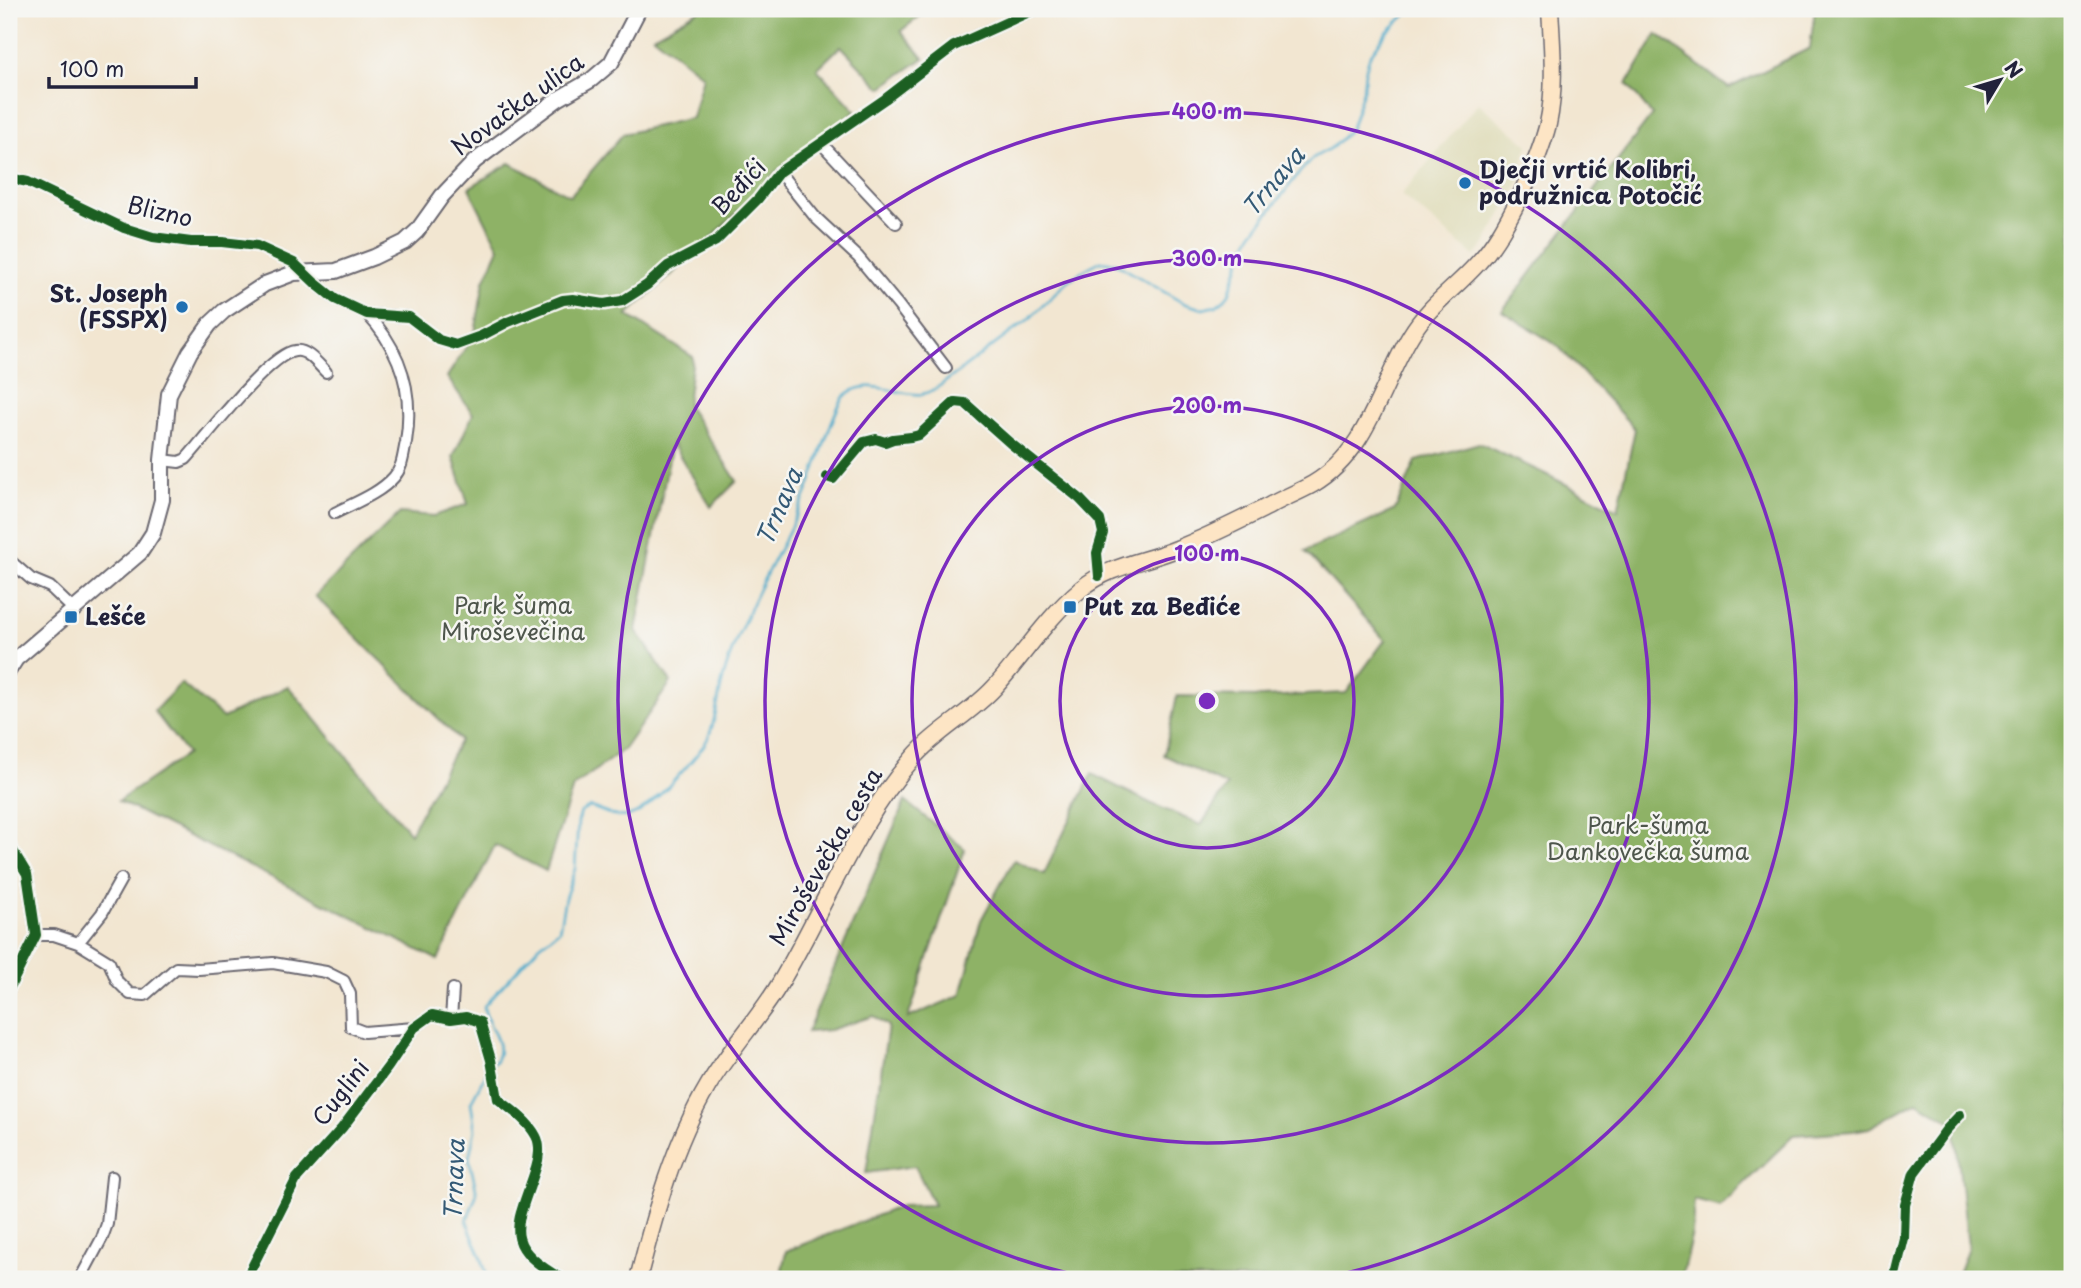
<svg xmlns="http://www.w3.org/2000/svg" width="2081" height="1288" font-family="'Playpen Sans',sans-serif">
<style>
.built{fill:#e0ddbb}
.forest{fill:#8eb266;stroke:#586a50;stroke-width:2}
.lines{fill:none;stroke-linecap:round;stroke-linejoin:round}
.stream{stroke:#4daccc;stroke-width:2.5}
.minor-casing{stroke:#6b6770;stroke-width:14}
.tertiary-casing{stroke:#6b6770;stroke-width:18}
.secondary-casing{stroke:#6b6770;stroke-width:19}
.minor{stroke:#fff;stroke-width:10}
.tertiary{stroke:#fff;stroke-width:14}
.secondary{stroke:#fde5c5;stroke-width:16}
.cycleway-casing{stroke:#f6f6f2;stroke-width:15}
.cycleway{stroke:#1b5e20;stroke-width:10}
.ring{fill:none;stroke:#7b2cbf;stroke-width:3.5}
.poi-dot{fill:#1f6fb2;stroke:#f6f6f2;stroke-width:2.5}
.labels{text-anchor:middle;stroke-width:5;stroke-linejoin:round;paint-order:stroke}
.street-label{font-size:23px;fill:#22223b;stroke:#f6f6f2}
.poi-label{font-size:23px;font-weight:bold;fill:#22223b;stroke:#f6f6f2;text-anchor:start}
.park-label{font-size:23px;fill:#4e564c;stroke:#f6f6f2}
.water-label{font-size:24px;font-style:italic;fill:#335975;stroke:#f6f6f2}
.centre{fill:#7b2cbf;stroke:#f6f6f2;stroke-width:3.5}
.ring-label{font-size:21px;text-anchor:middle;font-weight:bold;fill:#7b2cbf;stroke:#f6f6f2;stroke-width:5;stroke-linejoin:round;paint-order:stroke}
</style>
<rect width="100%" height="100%" fill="#f6f6f2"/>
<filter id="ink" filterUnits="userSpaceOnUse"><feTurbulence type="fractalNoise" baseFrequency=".0143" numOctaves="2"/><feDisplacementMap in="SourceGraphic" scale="14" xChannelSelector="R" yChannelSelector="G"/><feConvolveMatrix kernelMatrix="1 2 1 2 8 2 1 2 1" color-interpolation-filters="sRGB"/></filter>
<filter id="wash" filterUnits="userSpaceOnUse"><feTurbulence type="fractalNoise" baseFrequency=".00686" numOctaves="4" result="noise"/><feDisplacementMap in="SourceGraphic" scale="28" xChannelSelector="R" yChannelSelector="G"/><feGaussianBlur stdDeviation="1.57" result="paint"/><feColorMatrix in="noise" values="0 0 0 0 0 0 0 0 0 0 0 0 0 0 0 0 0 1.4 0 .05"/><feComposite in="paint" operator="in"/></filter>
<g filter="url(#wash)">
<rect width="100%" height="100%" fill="#f2e6d1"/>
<path class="built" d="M 1478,103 L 1528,145 L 1521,169 L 1525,171 L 1485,244 L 1475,256 L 1401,195 Z"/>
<path class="forest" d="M 701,9 L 929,9 L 901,31 L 924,58 L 881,88 L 841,46 L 817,69 L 856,111 L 775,173 L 712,238 L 627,315 L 693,357 L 687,405 L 737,481 L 711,507 L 672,443 L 636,630 L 671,682 L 624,749 L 573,787 L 546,871 L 495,845 L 438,960 L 118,801 L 187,754 L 154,711 L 181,683 L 223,718 L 288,686 L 410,833 L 460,740 L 315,596 L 400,513 L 434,516 L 468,504 L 453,457 L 473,414 L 447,377 L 475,333 L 484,281 L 499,248 L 469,188 L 510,163 L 570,196 L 623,134 L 692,118 L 703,76 L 653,36 Z
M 1815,9 L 2072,9 L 2072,1279 L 1956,1279 L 1968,1247 L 1954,1123 L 1917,1101 L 1869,1128 L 1853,1131 L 1794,1135 L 1720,1207 L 1694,1200 L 1692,1233 L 1681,1279 L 780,1279 L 786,1251 L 901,1206 L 934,1205 L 915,1166 L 866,1173 L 888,1026 L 873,1016 L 830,1030 L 807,1032 L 905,801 L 965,849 L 908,1018 L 961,995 L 981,920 L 1014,860 L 1044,874 L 1092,774 L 1150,803 L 1201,825 L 1227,786 L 1164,755 L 1177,696 L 1261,697 L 1346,693 L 1385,640 L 1305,551 L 1395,510 L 1416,461 L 1479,443 L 1541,472 L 1618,510 L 1635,429 L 1558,346 L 1502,311 L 1652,115 L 1627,84 L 1657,34 L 1729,88 L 1810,48 Z"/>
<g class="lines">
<path class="stream" d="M 494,1063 C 509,1044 484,1024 484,1006 L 538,947 L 559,930 L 565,898 L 575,869 L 578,822 L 581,812 L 590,807 C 604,811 616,819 630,816 C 647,813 701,754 708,738 C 715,723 717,704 721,687 C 727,660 739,633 750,608 C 769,565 794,527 810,484 C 817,467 835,405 845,396 C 868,375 897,397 922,394 C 929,393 935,389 941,385 L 1029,319 L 1069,280 L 1091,266 L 1101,261 L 1115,263 L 1183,303 L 1203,309 L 1216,306 L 1225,299 L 1229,294 L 1244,249 L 1252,234 L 1300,172 L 1313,158 L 1334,146 L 1351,128 L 1363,91 L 1365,72 L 1370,55 L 1387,32 L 1412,9
M 488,1279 L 481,1256 L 471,1233 L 467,1220 L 477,1193 L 469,1158 L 475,1130 L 471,1102 L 489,1068
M 524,1279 L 532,1279"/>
</g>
</g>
<g filter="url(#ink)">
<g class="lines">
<g class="minor-casing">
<path id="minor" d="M 821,143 L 896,223
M 779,172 L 815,217 L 858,257 L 898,305 L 946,368
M 9,178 L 28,182 L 124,228 L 153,237 L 191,242 L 222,242 L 257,246 L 294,263 L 315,283 L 335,299 L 367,314 L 409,317 L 439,340 L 456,345 L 481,336 L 508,322 L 563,300 L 573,299 L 604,304 L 622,301 L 647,285 L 668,266 L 716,241 L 758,199 L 779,172 L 885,99 L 954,46 L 1036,9
M 162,460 L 179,462 L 186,459 C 205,438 270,353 295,351 C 307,349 318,364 326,372
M 827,477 L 833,479 L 864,442 L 876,439 L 885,442 L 893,439 L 911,437 L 919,435 L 955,402 L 965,403 L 1010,443 L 1079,498 L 1100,520 L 1103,533 L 1097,553 L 1099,576
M 335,513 C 354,503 379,494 394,477 C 403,467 403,455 406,442 C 414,393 402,351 367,314
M 9,560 L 31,579 L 50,587 L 74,610
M 9,844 L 27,874 L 36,935 L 9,989
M 36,935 L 54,935 L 78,943 L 109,962 L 117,981 L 130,994 L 145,995 L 176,968 L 199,969 L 273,963 L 326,972 L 344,981 L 350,994 L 351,1027 L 364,1032 L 414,1028
M 78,943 L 102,913 L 121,879
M 451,1019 L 453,989
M 80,1279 L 102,1238 L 107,1224 L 112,1177
M 246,1279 L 297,1178 L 342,1128 L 388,1067 L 414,1028 L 432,1015 L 451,1019 L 466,1017 L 480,1022 L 491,1060 L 498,1099 C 511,1109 528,1121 536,1136 C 541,1145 539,1159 536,1168 C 517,1227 499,1243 562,1279
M 1894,1279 L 1904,1238 L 1905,1205 L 1914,1173 L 1946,1130 L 1960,1115"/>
</g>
<g class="tertiary-casing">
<path id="tertiary" d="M 9,670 L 16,659 L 140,553 L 153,533 L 162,500 L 162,460 L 169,394 L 190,352 L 210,324 L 224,311 L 265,284 L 294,273 L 336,271 L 374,257 L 405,242 L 417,231 L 442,196 L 475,161 L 558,99 L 591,80 L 611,63 L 639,9"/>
</g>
<g class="secondary-casing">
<path id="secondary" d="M 638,1279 C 655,1213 673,1145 708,1086 C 729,1050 758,1020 779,985 C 824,910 855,824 913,758 C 936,731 970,714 994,688 C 1023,656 1047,617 1081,589 C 1109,565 1146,562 1179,548 C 1210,536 1239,521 1269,506 C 1283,498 1299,492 1313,484 C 1368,452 1380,386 1411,335 C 1428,306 1456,288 1478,263 C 1495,245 1507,222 1518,201 C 1530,176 1541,151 1548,124 C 1556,87 1552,47 1550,9"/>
</g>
<use href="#minor" class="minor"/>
<use href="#tertiary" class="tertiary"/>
<use href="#secondary" class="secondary"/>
<g class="cycleway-casing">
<path id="cycleway" d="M 9,178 L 28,182 L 124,228 L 153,237 L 191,242 L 222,242 L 257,246 L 294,263 L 315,283 L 335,299 L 367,314 L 409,317 L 439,340 L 456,345 L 481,336 L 508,322 L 563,300 L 573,299 L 604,304 L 622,301 L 647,285 L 668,266 L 716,241 L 758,199 L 779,172 L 885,99 L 954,46 L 1036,9
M 827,477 L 833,479 L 864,442 L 876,439 L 885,442 L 893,439 L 911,437 L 919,435 L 955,402 L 965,403 L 1010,443 L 1079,498 L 1100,520 L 1103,533 L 1097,553 L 1099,576
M 9,844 L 27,874 L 36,935 L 9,989
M 246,1279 L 297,1178 L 342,1128 L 388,1067 L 414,1028 L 432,1015 L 451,1019 L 466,1017 L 480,1022 L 491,1060 L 498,1099 C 511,1109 528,1121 536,1136 C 541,1145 539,1159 536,1168 C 517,1227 499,1243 562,1279
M 1894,1279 L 1904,1238 L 1905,1205 L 1914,1173 L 1946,1130 L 1960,1115"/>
</g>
<use href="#cycleway" class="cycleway"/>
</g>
</g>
<g class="ring">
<circle cx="1207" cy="701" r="147"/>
<circle cx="1207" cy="701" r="295"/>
<circle cx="1207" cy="701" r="442"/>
<path d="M1095 1279A589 589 0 1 1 1319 1279"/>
</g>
<g class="poi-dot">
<circle cx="1465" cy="183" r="7"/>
<circle cx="182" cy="307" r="7"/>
<rect x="1063" y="600" width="14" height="14" rx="3.5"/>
<rect x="64" y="610" width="14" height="14" rx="3.5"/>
</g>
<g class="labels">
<g class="street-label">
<text transform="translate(518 105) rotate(-36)" y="8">Novačka ulica</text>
<text transform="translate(739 187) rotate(-47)" y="8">Beđići</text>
<text transform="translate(160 212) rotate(13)" y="8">Blizno</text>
<text transform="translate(826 857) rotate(-60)" y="8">Miroševečka cesta</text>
<text transform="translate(341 1093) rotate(-52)" y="8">Cuglini</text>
</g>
<g class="poi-label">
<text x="1479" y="178">Dječji vrtić Kolibri,<tspan x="1479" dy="26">podružnica Potočić</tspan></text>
<text x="168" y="302" text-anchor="end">St. Joseph<tspan x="168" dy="26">(FSSPX)</tspan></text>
<text x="1084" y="615">Put za Beđiće</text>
<text x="85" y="625">Lešće</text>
</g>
<g class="park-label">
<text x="513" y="614">Park šuma<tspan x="513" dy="26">Miroševečina</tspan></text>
<text x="1648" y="834">Park-šuma<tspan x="1648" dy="26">Dankovečka šuma</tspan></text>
</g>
<g class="water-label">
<text transform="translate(1274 182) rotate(-50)" y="8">Trnava</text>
<text transform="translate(780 507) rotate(-67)" y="8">Trnava</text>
<text transform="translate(455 1180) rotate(-88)" y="8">Trnava</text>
</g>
</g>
<circle cx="1207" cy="701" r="10" class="centre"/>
<g class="ring-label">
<text x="1207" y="119">400 m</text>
<text x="1207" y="266">300 m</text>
<text x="1207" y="413">200 m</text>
<text x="1207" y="561">100 m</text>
</g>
<rect width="2081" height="1288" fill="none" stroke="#f6f6f2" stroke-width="35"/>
<g transform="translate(2000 80) rotate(52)" stroke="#f6f6f2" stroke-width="5" paint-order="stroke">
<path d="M0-5L12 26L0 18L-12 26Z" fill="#22223b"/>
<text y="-10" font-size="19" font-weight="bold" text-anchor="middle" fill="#22223b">N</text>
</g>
<path d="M49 77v10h147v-10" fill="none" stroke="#22223b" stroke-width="3.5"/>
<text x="60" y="77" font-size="21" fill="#22223b" stroke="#f6f6f2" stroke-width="5" paint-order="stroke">100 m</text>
</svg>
